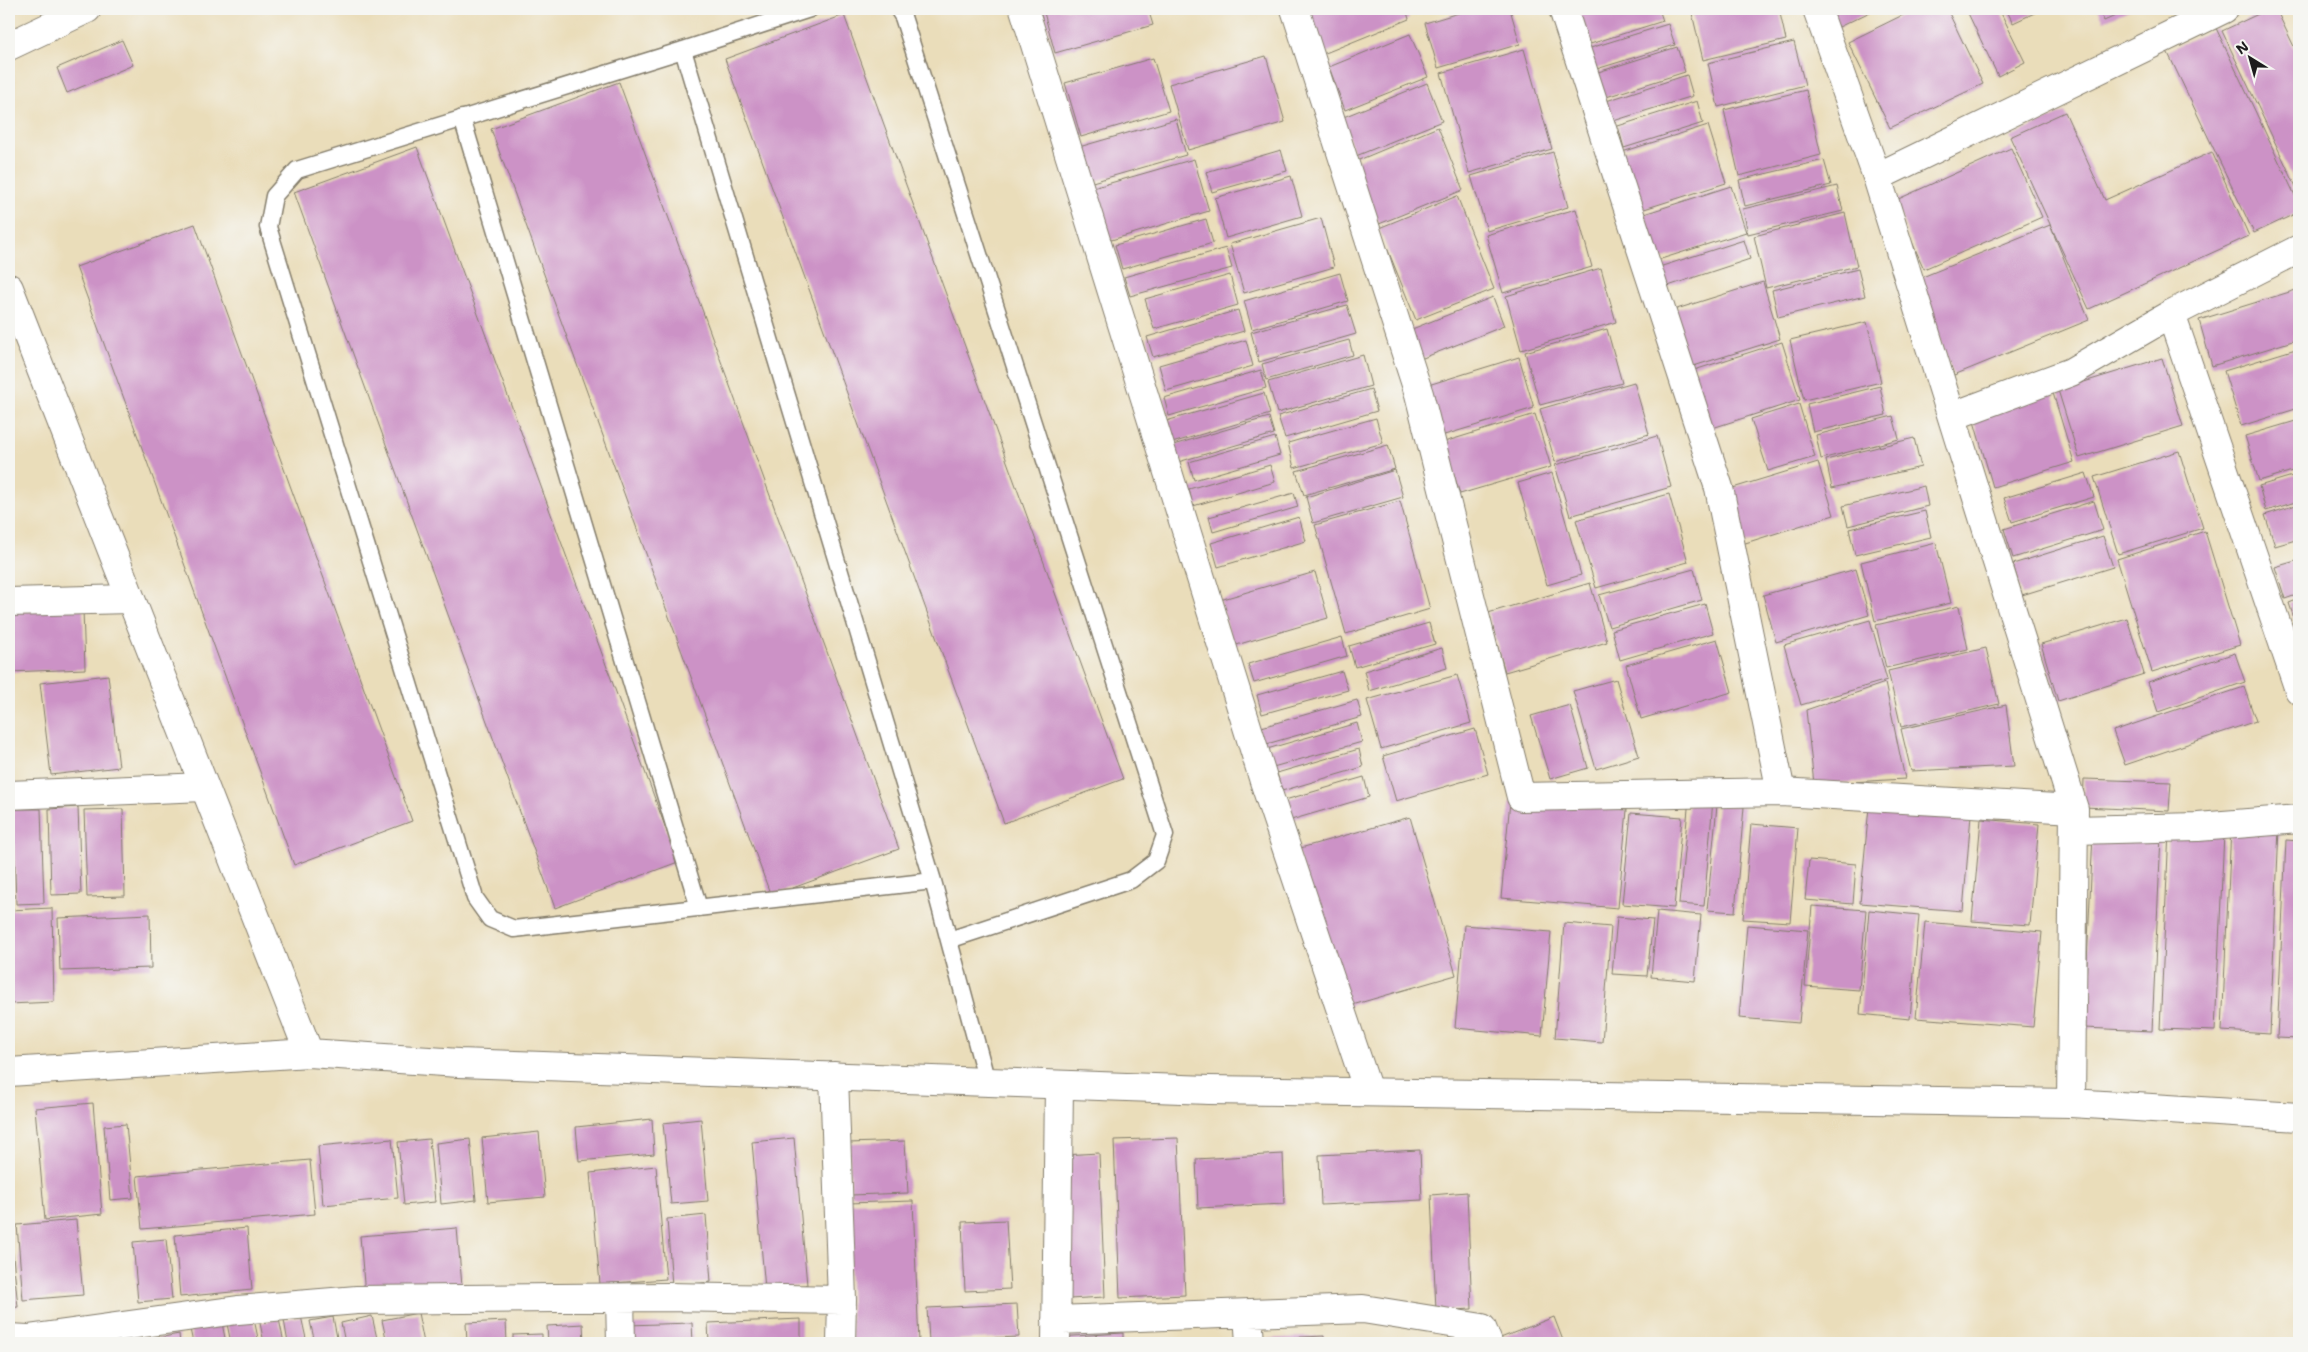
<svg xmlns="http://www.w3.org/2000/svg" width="2308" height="1352" font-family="'Shantell Sans',sans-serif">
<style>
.building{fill:#cc92c6}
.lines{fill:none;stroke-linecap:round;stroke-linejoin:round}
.service-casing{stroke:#837c6b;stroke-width:19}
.minor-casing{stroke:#837c6b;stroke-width:30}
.tertiary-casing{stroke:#837c6b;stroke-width:30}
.service{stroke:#fff;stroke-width:16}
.minor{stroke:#fff;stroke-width:28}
.tertiary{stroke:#fff;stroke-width:28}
</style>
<rect width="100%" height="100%" fill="#f6f6f2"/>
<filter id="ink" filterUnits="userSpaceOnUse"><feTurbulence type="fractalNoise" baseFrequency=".02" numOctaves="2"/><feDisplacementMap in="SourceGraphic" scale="10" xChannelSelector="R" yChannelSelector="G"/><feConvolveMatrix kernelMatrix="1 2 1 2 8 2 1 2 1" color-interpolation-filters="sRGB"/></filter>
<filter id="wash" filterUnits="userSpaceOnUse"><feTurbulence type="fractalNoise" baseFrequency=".0096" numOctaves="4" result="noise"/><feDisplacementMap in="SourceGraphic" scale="20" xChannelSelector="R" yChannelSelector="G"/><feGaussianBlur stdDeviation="1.12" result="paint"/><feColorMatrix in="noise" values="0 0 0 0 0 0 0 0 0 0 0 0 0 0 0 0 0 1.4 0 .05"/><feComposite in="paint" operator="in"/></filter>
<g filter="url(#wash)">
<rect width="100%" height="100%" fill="#eaddba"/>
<g id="blocks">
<path class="building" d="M 1043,9 L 1148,9 L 1153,25 L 1055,53 Z
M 1305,9 L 1406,9 L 1409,19 L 1323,54 Z
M 1419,9 L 1436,9 L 1421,14 Z
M 1472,9 L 1510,9 L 1520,44 L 1438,68 L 1425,23 Z
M 1572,9 L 1659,9 L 1663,21 L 1584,46 Z
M 1691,9 L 1779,9 L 1786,40 L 1703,60 Z
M 1830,9 L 1876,9 L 1839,27 Z
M 1915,9 L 1947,9 L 1983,84 L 1890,128 L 1848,42 Z
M 1966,9 L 1999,9 L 2025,62 L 1998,76 Z
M 2006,9 L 2043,9 L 2013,23 Z
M 2098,9 L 2131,9 L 2104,21 Z
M 2269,9 L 2276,9 L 2299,57 L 2299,193 L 2222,31 Z
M 844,15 L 1123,779 L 1004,823 L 725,59 Z
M 1668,24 L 1675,45 L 1590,71 L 1584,50 Z
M 2216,28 L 2299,204 L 2299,212 L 2254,233 L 2167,51 Z
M 1410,34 L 1428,77 L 1345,110 L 1329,67 Z
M 122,40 L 133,65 L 67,93 L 57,68 Z
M 1794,42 L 1805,85 L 1718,107 L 1708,63 Z
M 1677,47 L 1685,72 L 1600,99 L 1592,74 Z
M 1524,49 L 1552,149 L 1469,173 L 1441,73 Z
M 1266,56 L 1285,122 L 1188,150 L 1169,84 Z
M 1153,58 L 1169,111 L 1081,137 L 1065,83 Z
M 1687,75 L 1693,96 L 1607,123 L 1600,103 Z
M 619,82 L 899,849 L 771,896 L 491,129 Z
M 1427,83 L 1442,121 L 1356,156 L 1341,118 Z
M 1806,90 L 1821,155 L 1739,176 L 1724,110 Z
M 1697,101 L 1703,123 L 1624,148 L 1618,126 Z
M 2065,112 L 2105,200 L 2212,152 L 2249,236 L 2089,309 L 2010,137 Z
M 1176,119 L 1186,155 L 1089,183 L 1079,147 Z
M 1708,125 L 1726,183 L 1638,211 L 1619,153 Z
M 1438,127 L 1463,190 L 1379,224 L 1354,162 Z
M 417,147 L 678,862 L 555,908 L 294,192 Z
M 2011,148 L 2042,217 L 1924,269 L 1894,201 Z
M 1281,150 L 1287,171 L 1212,192 L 1206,172 Z
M 1553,152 L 1568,207 L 1487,231 L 1471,176 Z
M 1194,159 L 1209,211 L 1108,241 L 1093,188 Z
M 1824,160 L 1831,185 L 1745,206 L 1739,180 Z
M 1291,176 L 1302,216 L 1226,238 L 1215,198 Z
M 1731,186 L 1746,232 L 1658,260 L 1644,214 Z
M 1837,186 L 1843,211 L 1748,234 L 1743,209 Z
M 1457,196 L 1494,289 L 1416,320 L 1379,228 Z
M 1576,209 L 1592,267 L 1503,293 L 1486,235 Z
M 1845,213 L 1857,266 L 1766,288 L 1754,236 Z
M 1321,218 L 1334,267 L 1244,293 L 1230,244 Z
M 1206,219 L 1213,243 L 1122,269 L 1115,245 Z
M 195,224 L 412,821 L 294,865 L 76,267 Z
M 2050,225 L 2089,320 L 1954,375 L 1915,280 Z
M 1744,240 L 1750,259 L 1662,288 L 1656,268 Z
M 1226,248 L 1232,268 L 1130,296 L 1124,277 Z
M 1601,268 L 1616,322 L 1521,350 L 1506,296 Z
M 1858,269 L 1865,296 L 1778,317 L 1772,290 Z
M 1340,273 L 1348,301 L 1252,329 L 1244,301 Z
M 1230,275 L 1238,305 L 1154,329 L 1145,299 Z
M 1763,282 L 1780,339 L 1684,369 L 1667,312 Z
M 2296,290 L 2299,302 L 2299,339 L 2212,366 L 2199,320 Z
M 1493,297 L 1504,326 L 1418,360 L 1407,331 Z
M 1347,305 L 1356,334 L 1259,362 L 1251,332 Z
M 1238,310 L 1244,331 L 1153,357 L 1147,337 Z
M 1867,322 L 1881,382 L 1804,400 L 1790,340 Z
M 1607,329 L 1622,383 L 1540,405 L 1525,352 Z
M 1246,340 L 1253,366 L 1166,391 L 1159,365 Z
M 1349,340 L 1353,355 L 1266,380 L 1262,364 Z
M 1782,342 L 1800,400 L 1703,431 L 1685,373 Z
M 2299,348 L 2299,408 L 2241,426 L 2224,371 Z
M 1363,355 L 1371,386 L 1277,413 L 1268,382 Z
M 1519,357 L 1534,408 L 1441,436 L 1425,386 Z
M 2162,358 L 2183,426 L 2079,458 L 2058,390 Z
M 1261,370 L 1266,388 L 1169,416 L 1164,398 Z
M 1634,382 L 1649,434 L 1555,462 L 1540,409 Z
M 1880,386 L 1886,415 L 1813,432 L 1807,404 Z
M 1371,389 L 1377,411 L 1285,438 L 1278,416 Z
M 1264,393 L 1270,414 L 1172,443 L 1166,421 Z
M 2053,393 L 2074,462 L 1993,487 L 1973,418 Z
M 1799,404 L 1815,457 L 1768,471 L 1751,419 Z
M 1535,414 L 1551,467 L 1460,494 L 1444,442 Z
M 1893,416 L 1899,439 L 1821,459 L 1816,435 Z
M 1269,417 L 1274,434 L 1178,462 L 1173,445 Z
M 1376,418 L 1383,443 L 1294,468 L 1288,443 Z
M 2299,420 L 2299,469 L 2259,481 L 2245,436 Z
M 1657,436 L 1671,487 L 1570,516 L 1555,465 Z
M 1275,437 L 1280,455 L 1194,480 L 1189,462 Z
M 1914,438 L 1921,467 L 1832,488 L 1826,460 Z
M 1388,445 L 1395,469 L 1304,495 L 1296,471 Z
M 2179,451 L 2203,528 L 2118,554 L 2094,477 Z
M 1818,462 L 1834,515 L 1739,545 L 1723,491 Z
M 1270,465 L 1275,482 L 1193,506 L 1189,489 Z
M 1395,470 L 1403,497 L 1313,523 L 1306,497 Z
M 1552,473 L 1581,575 L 1547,585 L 1518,483 Z
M 2086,473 L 2094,497 L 2012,522 L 2004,498 Z
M 2299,474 L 2299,501 L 2266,511 L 2259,486 Z
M 1924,486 L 1928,506 L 1848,526 L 1843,506 Z
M 1294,493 L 1298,507 L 1213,532 L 1209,517 Z
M 1669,494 L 1688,562 L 1596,588 L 1576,520 Z
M 1400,501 L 1430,609 L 1346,634 L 1315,525 Z
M 2094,501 L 2103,530 L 2013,558 L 2004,529 Z
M 2299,504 L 2299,539 L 2275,546 L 2265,515 Z
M 1925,511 L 1931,537 L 1855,555 L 1849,529 Z
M 1299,517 L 1306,541 L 1218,567 L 1211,543 Z
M 2205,531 L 2240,645 L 2152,672 L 2117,559 Z
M 2103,536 L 2113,567 L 2022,595 L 2013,564 Z
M 1936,543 L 1951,603 L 1875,621 L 1861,562 Z
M 2299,560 L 2299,594 L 2285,599 L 2275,567 Z
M 1694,569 L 1702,600 L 1609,627 L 1599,595 Z
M 1856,569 L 1869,615 L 1776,642 L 1763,595 Z
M 1315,572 L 1328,618 L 1233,646 L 1220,600 Z
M 1590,583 L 1607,642 L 1505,672 L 1488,613 Z
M 2299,599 L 2299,634 L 2289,603 Z
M 1705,604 L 1713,633 L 1620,660 L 1612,630 Z
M 1959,606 L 1968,649 L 1886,668 L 1876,625 Z
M 83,609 L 85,669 L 9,672 L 9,612 Z
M 2127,618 L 2144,674 L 2058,701 L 2041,644 Z
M 1870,620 L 1887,680 L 1801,705 L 1784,645 Z
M 1429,623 L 1435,644 L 1355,667 L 1349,646 Z
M 1342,637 L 1347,656 L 1254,683 L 1248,664 Z
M 1717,639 L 1732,692 L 1641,719 L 1626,665 Z
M 1442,648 L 1447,668 L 1369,691 L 1364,671 Z
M 1986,648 L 1999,704 L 1901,727 L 1888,671 Z
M 2235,653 L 2245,682 L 2158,712 L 2148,682 Z
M 1342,671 L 1348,690 L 1262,714 L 1257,695 Z
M 108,675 L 119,767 L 51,775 L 40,683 Z
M 1457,675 L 1471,723 L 1381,749 L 1367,700 Z
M 1616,679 L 1639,756 L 1596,769 L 1573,691 Z
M 1885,683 L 1905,779 L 1814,784 L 1806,710 Z
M 2244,687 L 2256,721 L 2125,765 L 2113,731 Z
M 1357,700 L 1362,717 L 1263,745 L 1258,728 Z
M 1570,705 L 1588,768 L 1550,779 L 1531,716 Z
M 2006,705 L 2014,766 L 1911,771 L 1901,729 Z
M 1357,723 L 1362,742 L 1273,767 L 1267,749 Z
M 1475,729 L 1488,774 L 1396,801 L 1383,756 Z
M 1359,749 L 1363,767 L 1282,791 L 1277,773 Z
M 1364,777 L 1369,797 L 1291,820 L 1285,800 Z
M 2084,779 L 2171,782 L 2169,811 L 2083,807 Z
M 1689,798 L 1713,800 L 1704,906 L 1679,904 Z
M 1510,801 L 1627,810 L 1618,908 L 1501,898 Z
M 1717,805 L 1744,807 L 1735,912 L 1707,910 Z
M 78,807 L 81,894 L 51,895 L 49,809 Z
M 1869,807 L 1971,815 L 1963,911 L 1860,903 Z
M 13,809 L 41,809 L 44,903 L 16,904 Z
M 123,809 L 125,896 L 87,897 L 84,810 Z
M 1631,813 L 1682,817 L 1674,908 L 1622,904 Z
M 1410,817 L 1456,975 L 1342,1008 L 1297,849 Z
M 1981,819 L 2039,824 L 2030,925 L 1972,921 Z
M 1751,824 L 1798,828 L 1790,922 L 1743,919 Z
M 2231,827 L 2279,828 L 2270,1034 L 2222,1031 Z
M 2169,831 L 2224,833 L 2215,1031 L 2160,1029 Z
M 2093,833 L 2161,836 L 2152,1031 L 2084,1028 Z
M 2286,840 L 2299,841 L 2299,1039 L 2277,1038 Z
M 1809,860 L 1856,864 L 1853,904 L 1805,900 Z
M 1812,906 L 1866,910 L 1859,990 L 1805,986 Z
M 52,908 L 54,1002 L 9,1004 L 9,910 Z
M 1869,910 L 1919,915 L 1910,1019 L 1860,1014 Z
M 1657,911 L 1701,915 L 1695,981 L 1651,977 Z
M 150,914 L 151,968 L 60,971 L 58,918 Z
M 1617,917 L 1653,920 L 1647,976 L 1612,974 Z
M 1925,922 L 2042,932 L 2033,1027 L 1916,1018 Z
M 1564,923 L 1611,927 L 1602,1042 L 1555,1038 Z
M 1464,925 L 1551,932 L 1542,1036 L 1455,1028 Z
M 1747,925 L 1808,930 L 1799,1023 L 1739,1018 Z
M 93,1103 L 102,1214 L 45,1220 L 35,1108 Z
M 652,1119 L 654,1154 L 579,1161 L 576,1127 Z
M 701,1119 L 708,1201 L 671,1204 L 663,1123 Z
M 126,1124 L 133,1198 L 110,1200 L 104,1126 Z
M 539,1132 L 545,1197 L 488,1202 L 482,1138 Z
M 794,1138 L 807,1285 L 765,1289 L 752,1142 Z
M 1178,1138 L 1185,1295 L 1120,1298 L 1114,1140 Z
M 392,1139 L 398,1198 L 323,1205 L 318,1146 Z
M 429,1139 L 435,1202 L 404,1205 L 398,1142 Z
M 470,1139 L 476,1200 L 441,1204 L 436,1143 Z
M 905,1141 L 908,1193 L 851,1195 L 849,1143 Z
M 1420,1150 L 1422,1200 L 1321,1205 L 1319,1155 Z
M 1099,1153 L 1105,1297 L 1069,1299 L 1063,1155 Z
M 1283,1154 L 1285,1204 L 1198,1208 L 1196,1159 Z
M 310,1160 L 315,1214 L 142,1229 L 137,1176 Z
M 656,1166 L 666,1279 L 600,1284 L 590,1173 Z
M 1467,1192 L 1472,1309 L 1436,1311 L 1431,1195 Z
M 913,1201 L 919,1343 L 852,1343 L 847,1203 Z
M 706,1215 L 711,1282 L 672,1286 L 667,1219 Z
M 9,1216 L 18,1307 L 9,1308 Z
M 76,1220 L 83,1295 L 23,1300 L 17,1225 Z
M 1006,1220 L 1010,1289 L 965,1291 L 962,1222 Z
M 247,1228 L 252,1290 L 180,1297 L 175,1235 Z
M 457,1228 L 462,1286 L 365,1295 L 360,1236 Z
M 166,1239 L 172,1299 L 138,1302 L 133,1242 Z
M 1017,1304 L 1019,1337 L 929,1341 L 927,1308 Z
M 418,1313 L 424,1343 L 387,1343 L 382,1320 Z
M 301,1316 L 307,1343 L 288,1343 L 284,1320 Z
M 372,1316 L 378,1343 L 345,1343 L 341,1323 Z
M 333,1317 L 338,1343 L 315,1343 L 310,1321 Z
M 1554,1317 L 1564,1343 L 1499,1343 L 1498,1339 Z
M 254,1319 L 259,1343 L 231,1343 L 227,1324 Z
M 279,1319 L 284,1343 L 264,1343 L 260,1323 Z
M 801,1319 L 801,1343 L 709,1343 L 708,1323 Z
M 506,1321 L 507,1343 L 467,1343 L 466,1323 Z
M 222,1323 L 226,1343 L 193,1343 L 190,1329 Z
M 692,1323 L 693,1343 L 628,1343 L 627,1325 Z
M 583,1324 L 584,1343 L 548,1343 L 547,1326 Z
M 1123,1333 L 1123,1343 L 1058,1343 L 1058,1337 Z
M 179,1334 L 180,1343 L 138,1343 L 138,1342 Z
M 542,1334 L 542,1343 L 513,1343 L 513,1335 Z
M 1324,1336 L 1324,1343 L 1262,1343 L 1262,1339 Z"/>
</g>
</g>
<g filter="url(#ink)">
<use href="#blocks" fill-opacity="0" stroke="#837c6b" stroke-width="1"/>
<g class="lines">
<g class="service-casing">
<path id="service" d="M 810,9 L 683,50 L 297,170 L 274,196 L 268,227 L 475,898 L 490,919 L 514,929 L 933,881
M 898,9 L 903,17 L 1165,835 L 1156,861 L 1131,880 L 949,940
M 683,50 L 933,881 L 987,1082
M 462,118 L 699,908"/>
</g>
<g class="minor-casing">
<path id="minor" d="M 1024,9 L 1264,781 L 1368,1091
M 1295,9 L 1419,394 L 1521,797 L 1781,792 L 2074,809
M 1563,9 L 1719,488 L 1781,792
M 1817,9 L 1877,177 L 2074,809 L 2071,1103
M 9,46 L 87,9
M 1877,177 L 2224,9
M 2171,314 L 2299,690
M 1953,416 L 2071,372 L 2171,314 L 2299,249
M 9,602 L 130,599
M 9,795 L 204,787
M 2074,830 L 2198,827 L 2299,819
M 834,1076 L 842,1300 L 841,1343
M 620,1298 L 621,1343
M 1248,1314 L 1250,1343
M 1056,1320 L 1363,1309 L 1482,1328 L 1488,1343
M 9,1338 L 28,1339 L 238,1310 L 357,1300 L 667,1297 L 842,1300
M 1056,1343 L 1059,1085"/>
</g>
<g class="tertiary-casing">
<path id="tertiary" d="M 9,288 L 309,1053
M 9,1072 L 309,1053 L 459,1063 L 1209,1090 L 2071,1103 L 2299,1117"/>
</g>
<use href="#service" class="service"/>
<use href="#minor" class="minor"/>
<use href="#tertiary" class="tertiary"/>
</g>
</g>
<rect width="2308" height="1352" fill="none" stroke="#f6f6f2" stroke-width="30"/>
<g transform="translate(2250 58) rotate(323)" stroke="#f6f6f2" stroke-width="4" paint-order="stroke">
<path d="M0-4L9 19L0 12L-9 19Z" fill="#1c1c1c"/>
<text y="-8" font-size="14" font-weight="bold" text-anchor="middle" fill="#1c1c1c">N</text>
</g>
</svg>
